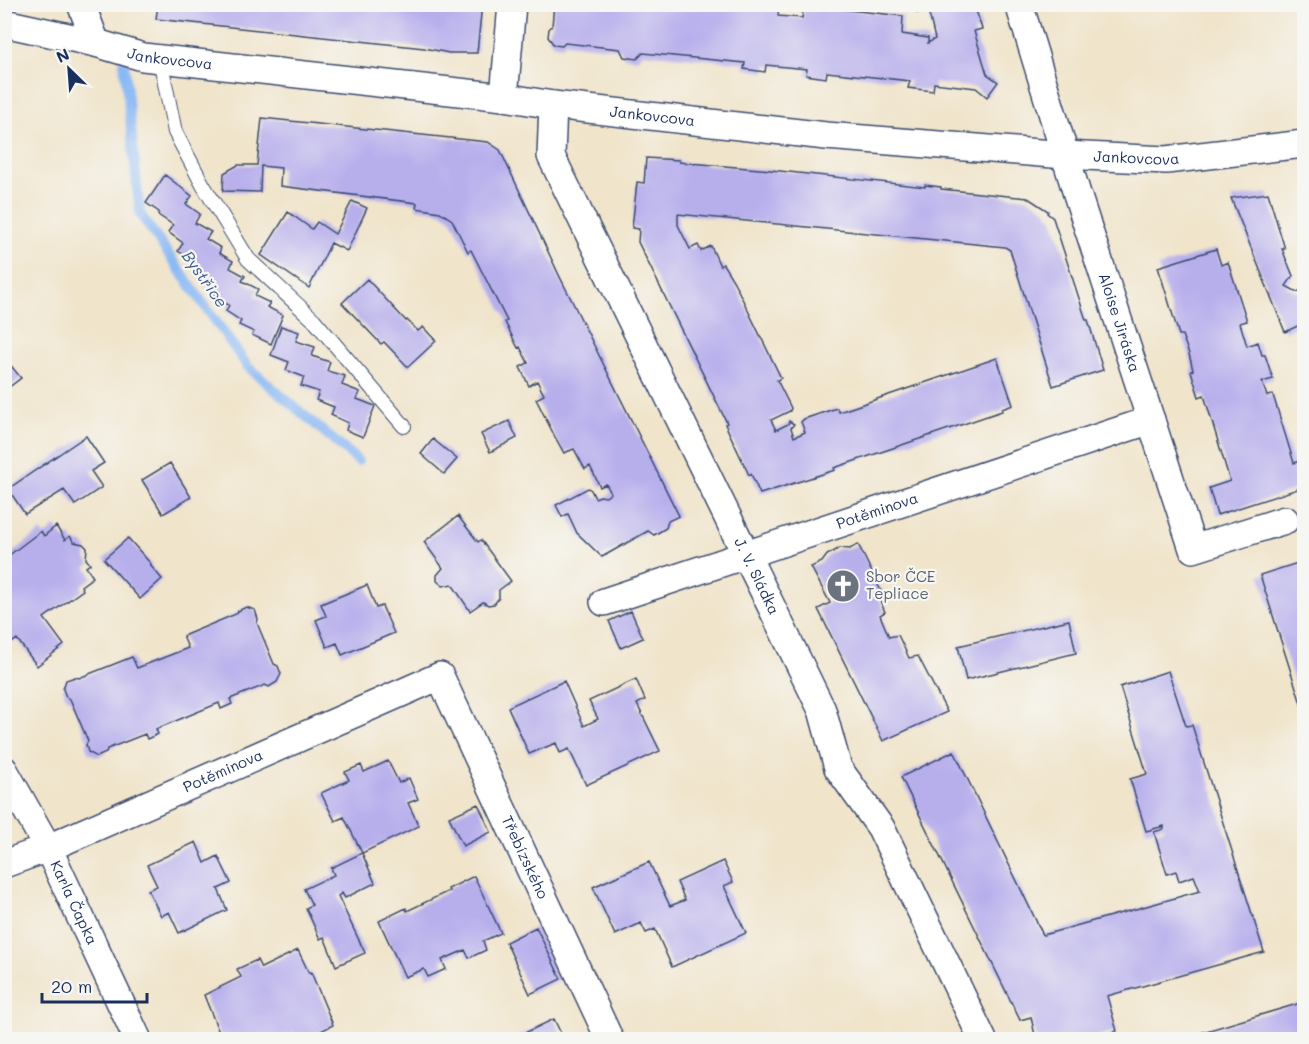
<svg xmlns="http://www.w3.org/2000/svg" width="1309" height="1044" font-family="Mali,sans-serif">
<style>
.lines{fill:none;stroke-linecap:round;stroke-linejoin:round}
.stream{stroke:#89b8f4;stroke-width:10}
.building{fill:#b7afec}
.lane-casing{stroke:#3b4a6e;stroke-width:16}
.street-casing{stroke:#3b4a6e;stroke-width:30}
.lane{stroke:#fff;stroke-width:14}
.street{stroke:#fff;stroke-width:27}
.labels{text-anchor:middle;stroke-width:4.5;stroke-linejoin:round;paint-order:stroke}
.street-label{font-size:15px;fill:#1b2f5e;stroke:#f6f6f2}
.worship-label{font-size:15px;fill:#5b616d;stroke:#f6f6f2;text-anchor:start}
.water-label{font-size:16px;font-style:italic;fill:#3c588b;stroke:#f6f6f2}
</style>
<rect width="100%" height="100%" fill="#f6f6f2"/>
<filter id="ink" filterUnits="userSpaceOnUse"><feTurbulence type="fractalNoise" baseFrequency=".0167" numOctaves="2"/><feDisplacementMap in="SourceGraphic" scale="12" xChannelSelector="R" yChannelSelector="G"/><feConvolveMatrix kernelMatrix="1 2 1 2 8 2 1 2 1" color-interpolation-filters="sRGB"/></filter>
<filter id="wash" filterUnits="userSpaceOnUse"><feTurbulence type="fractalNoise" baseFrequency=".008" numOctaves="4" result="noise"/><feDisplacementMap in="SourceGraphic" scale="24" xChannelSelector="R" yChannelSelector="G"/><feGaussianBlur stdDeviation="1.35" result="paint"/><feColorMatrix in="noise" values="0 0 0 0 0 0 0 0 0 0 0 0 0 0 0 0 0 1.4 0 .05"/><feComposite in="paint" operator="in"/></filter>
<g filter="url(#wash)">
<rect width="100%" height="100%" fill="#f0e4ca"/>
<g class="lines">
<path class="stream" d="M 124,62 L 140,214 L 248,367 L 358,461"/>
</g>
<g id="blocks">
<path class="building" d="M 158,4 L 482,4 L 477,53 L 449,53 L 424,48 L 156,19 Z
M 554,4 L 779,4 L 778,16 L 802,18 L 804,4 L 840,4 L 840,9 L 903,16 L 902,34 L 928,38 L 928,43 L 935,39 L 930,18 L 927,11 L 917,13 L 914,4 L 974,4 L 982,29 L 974,31 L 987,74 L 998,82 L 987,97 L 976,88 L 934,83 L 933,91 L 908,88 L 910,81 L 827,72 L 826,78 L 806,75 L 807,69 L 766,65 L 765,72 L 744,69 L 745,63 L 643,53 L 637,59 L 624,57 L 620,49 L 565,43 L 562,46 L 554,45 L 548,37 L 549,29 L 552,26 Z
M 262,118 L 488,142 L 500,150 L 560,277 L 679,516 L 668,521 L 666,528 L 654,535 L 648,531 L 602,557 L 577,533 L 568,514 L 562,517 L 556,505 L 588,488 L 591,490 L 595,498 L 600,496 L 606,497 L 611,493 L 606,484 L 600,487 L 590,466 L 585,469 L 574,449 L 564,453 L 555,437 L 536,399 L 544,395 L 537,381 L 529,386 L 520,367 L 528,363 L 520,347 L 518,348 L 505,322 L 507,321 L 471,250 L 468,252 L 452,220 L 440,212 L 416,208 L 417,203 L 280,186 L 281,168 L 261,166 L 260,192 L 223,191 L 224,173 L 238,165 L 257,165 Z
M 646,158 L 679,160 L 679,162 L 771,170 L 925,187 L 925,185 L 941,187 L 941,189 L 1028,198 L 1048,211 L 1047,213 L 1053,218 L 1086,320 L 1088,320 L 1103,370 L 1053,386 L 1010,250 L 1005,247 L 678,214 L 678,225 L 690,249 L 698,245 L 701,251 L 711,246 L 720,266 L 723,264 L 734,282 L 781,378 L 777,380 L 791,408 L 790,411 L 771,420 L 776,430 L 788,424 L 789,421 L 794,424 L 791,428 L 794,437 L 805,432 L 801,422 L 804,419 L 837,408 L 839,412 L 997,358 L 1013,405 L 1002,409 L 1002,411 L 834,468 L 835,470 L 760,494 L 751,474 L 749,475 L 725,424 L 727,423 L 638,242 L 639,229 L 632,228 L 637,182 L 644,183 Z
M 165,175 L 192,196 L 186,204 L 200,214 L 195,223 L 211,232 L 206,239 L 221,248 L 219,253 L 233,261 L 230,268 L 245,276 L 242,281 L 258,289 L 255,296 L 270,303 L 267,307 L 283,315 L 271,344 L 252,335 L 254,332 L 239,325 L 241,321 L 226,311 L 229,305 L 213,297 L 217,291 L 201,282 L 205,275 L 189,266 L 193,261 L 178,251 L 183,243 L 168,232 L 173,225 L 158,215 L 159,212 L 146,203 Z
M 1268,193 L 1285,249 L 1282,249 L 1293,276 L 1286,286 L 1297,292 L 1304,289 L 1304,323 L 1285,332 L 1231,198 Z
M 352,201 L 367,208 L 347,251 L 331,243 L 309,288 L 261,255 L 288,212 L 312,229 L 317,222 L 335,234 Z
M 1216,249 L 1221,265 L 1228,262 L 1247,321 L 1240,323 L 1247,346 L 1258,342 L 1262,355 L 1265,355 L 1273,379 L 1262,382 L 1267,396 L 1273,395 L 1294,463 L 1304,459 L 1304,487 L 1217,515 L 1209,488 L 1230,481 L 1204,395 L 1199,397 L 1191,371 L 1193,370 L 1189,354 L 1182,335 L 1179,335 L 1158,267 Z
M 367,279 L 406,321 L 407,320 L 418,331 L 423,327 L 436,341 L 408,367 L 384,342 L 381,344 L 342,303 Z
M 281,326 L 299,332 L 296,341 L 315,347 L 312,356 L 330,362 L 327,371 L 345,376 L 342,385 L 360,392 L 357,399 L 375,406 L 363,437 L 346,430 L 348,423 L 331,415 L 334,407 L 316,400 L 319,392 L 301,386 L 304,377 L 286,370 L 289,362 L 271,355 Z
M 8,362 L 21,378 L 4,391 L 4,365 Z
M 509,421 L 517,438 L 490,452 L 481,434 Z
M 86,436 L 104,463 L 91,471 L 102,487 L 75,505 L 64,490 L 25,514 L 8,489 Z
M 433,439 L 457,459 L 444,474 L 421,454 Z
M 170,463 L 191,497 L 163,514 L 142,480 Z
M 458,516 L 478,542 L 481,540 L 511,581 L 499,590 L 499,598 L 494,604 L 488,605 L 483,602 L 470,611 L 452,584 L 443,586 L 437,581 L 437,575 L 443,568 L 424,542 Z
M 56,526 L 65,540 L 70,536 L 74,542 L 83,544 L 87,548 L 86,559 L 90,564 L 86,567 L 93,577 L 81,586 L 83,590 L 44,618 L 64,645 L 37,666 L 17,639 L 13,642 L 4,634 L 4,559 L 41,531 L 44,536 Z
M 128,538 L 151,564 L 150,565 L 162,579 L 140,599 L 104,559 Z
M 858,544 L 882,593 L 878,596 L 885,612 L 880,615 L 889,637 L 898,635 L 909,658 L 918,656 L 947,712 L 883,741 L 818,609 L 830,603 L 811,567 L 822,562 L 827,555 L 840,548 L 850,549 Z
M 1304,561 L 1304,713 L 1260,575 Z
M 367,585 L 376,608 L 382,606 L 394,633 L 342,655 L 337,643 L 327,647 L 316,620 L 326,616 L 321,604 Z
M 246,607 L 255,610 L 258,619 L 257,623 L 274,664 L 278,666 L 281,674 L 277,682 L 269,687 L 265,685 L 230,699 L 232,704 L 221,709 L 219,703 L 156,729 L 158,734 L 147,739 L 145,734 L 107,749 L 106,753 L 97,757 L 88,752 L 86,745 L 88,741 L 70,699 L 66,697 L 63,689 L 66,680 L 75,677 L 79,678 L 132,657 L 137,668 L 188,648 L 183,636 L 236,614 L 238,611 Z
M 631,611 L 643,638 L 621,648 L 609,621 Z
M 1069,620 L 1076,653 L 966,680 L 958,646 Z
M 1168,671 L 1186,726 L 1192,725 L 1264,952 L 1107,996 L 1117,1031 L 1099,1036 L 1100,1040 L 1036,1040 L 1031,1017 L 1020,1020 L 901,777 L 954,751 L 1043,935 L 1200,891 L 1194,876 L 1179,881 L 1176,871 L 1167,874 L 1154,832 L 1164,829 L 1164,826 L 1146,831 L 1130,779 L 1147,774 L 1120,687 Z
M 636,679 L 645,700 L 637,704 L 660,751 L 586,785 L 569,749 L 560,753 L 556,743 L 529,754 L 508,707 L 564,681 L 584,726 L 598,719 L 589,701 Z
M 388,761 L 399,783 L 409,778 L 418,799 L 408,803 L 419,826 L 362,853 L 375,883 L 345,898 L 342,893 L 338,896 L 365,953 L 336,966 L 324,937 L 320,939 L 306,908 L 312,905 L 304,889 L 334,875 L 331,868 L 362,853 L 344,817 L 335,821 L 321,793 L 349,780 L 345,772 L 361,765 L 364,772 Z
M 478,804 L 491,832 L 463,846 L 449,817 Z
M 196,842 L 205,863 L 218,856 L 231,883 L 218,889 L 227,910 L 179,933 L 169,912 L 161,916 L 148,890 L 157,886 L 147,865 Z
M 723,861 L 733,882 L 724,886 L 746,933 L 672,967 L 655,929 L 646,933 L 641,923 L 615,935 L 593,887 L 649,862 L 670,906 L 685,900 L 677,882 Z
M 474,876 L 501,933 L 483,941 L 486,950 L 469,958 L 465,950 L 442,960 L 446,969 L 428,977 L 424,969 L 405,977 L 379,921 L 406,908 L 407,911 L 449,891 L 448,889 Z
M 536,927 L 561,979 L 530,994 L 506,942 Z
M 298,950 L 309,973 L 311,972 L 333,1025 L 303,1040 L 296,1040 L 293,1032 L 277,1040 L 222,1040 L 204,995 L 241,977 L 237,969 L 257,960 L 261,968 Z
M 1304,1002 L 1304,1040 L 1179,1040 L 1179,1039 Z
M 554,1019 L 564,1040 L 510,1040 Z"/>
</g>
</g>
<g filter="url(#ink)">
<use href="#blocks" fill-opacity="0" stroke="#3b4a6e" stroke-width="1.5"/>
<g class="lines">
<g class="lane-casing">
<path id="lane" d="M 160,59 L 175,132 L 203,185 L 248,259 L 314,320 L 404,426"/>
</g>
<g class="street-casing">
<g id="street">
<path d="M 81,4 L 96,43"/>
<path id="s1" d="M 1019,4 L 1077,194 L 1193,549 L 1285,520"/>
<path id="s2" d="M 4,23 L 96,43 L 143,57 L 504,97 L 553,105 L 826,136 L 1065,155 L 1166,160 L 1304,144"/>
<path d="M 504,97 L 512,4"/>
<path id="s3" d="M 553,105 L 551,156 L 822,710 L 838,768 L 881,828 L 983,1040"/>
<path id="s4" d="M 604,602 L 1151,420"/>
<path id="s5" d="M 4,770 L 48,848 L 138,1040"/>
<path id="s6" d="M 4,864 L 48,848 L 440,676 L 610,1040"/>
</g>
</g>
<use href="#lane" class="lane"/>
<use href="#street" class="street"/>
</g>
</g>
<defs>
<g id="church-disc" transform="scale(1.725)"><circle r="9.5" fill="#6b7280" stroke="#f6f6f2"/><path d="M-1.2-6h2.4v3.5h3.3v2.4h-3.3V6h-2.4V-.1h-3.3v-2.4h3.3Z" fill="#fff"/></g>
</defs>
<g fill-rule="evenodd">
<use href="#church-disc" x="843" y="586"/>
</g>
<g class="labels">
<g class="street-label">
<text dy="5" stroke="none"><textPath href="#s2" startOffset="170">Jankovcova</textPath></text>
<text dy="5" stroke="none"><textPath href="#s2" startOffset="656">Jankovcova</textPath></text>
<text dy="5" stroke="none"><textPath href="#s2" startOffset="1142">Jankovcova</textPath></text>
<text dy="5" stroke="none"><textPath href="#s1" startOffset="334">Aloise Jiráska</textPath></text>
<text dy="5" stroke="none"><textPath href="#s4" startOffset="288">Potěminova</textPath></text>
<text dy="5" stroke="none"><textPath href="#s3" startOffset="519">J. V. Sládka</textPath></text>
<text dy="5" stroke="none"><textPath href="#s6" startOffset="238">Potěminova</textPath></text>
<text dy="5" stroke="none"><textPath href="#s6" startOffset="675">Třebízského</textPath></text>
<text dy="5" stroke="none"><textPath href="#s5" startOffset="150">Karla Čapka</textPath></text>
</g>
<g class="worship-label">
<text x="866" y="582">Sbor ČCE<tspan x="866" dy="17">Tepliace</tspan></text>
</g>
<g class="water-label">
<text transform="translate(205 279) rotate(55)" y="6">Bystřice</text>
</g>
</g>
<rect width="1309" height="1044" fill="none" stroke="#f6f6f2" stroke-width="24"/>
<g transform="translate(69 69) rotate(335)" stroke="#f6f6f2" stroke-width="4.5" paint-order="stroke">
<path d="M0-4.5L10 22L0 15L-10 22Z" fill="#1b2f5e"/>
<text y="-9" font-size="16" font-weight="bold" text-anchor="middle" fill="#1b2f5e">N</text>
</g>
<path d="M42 993v9h105v-9" fill="none" stroke="#1b2f5e" stroke-width="3"/>
<text x="51" y="993" font-size="18" fill="#1b2f5e" stroke="#f6f6f2" stroke-width="4.5" paint-order="stroke">20 m</text>
</svg>
